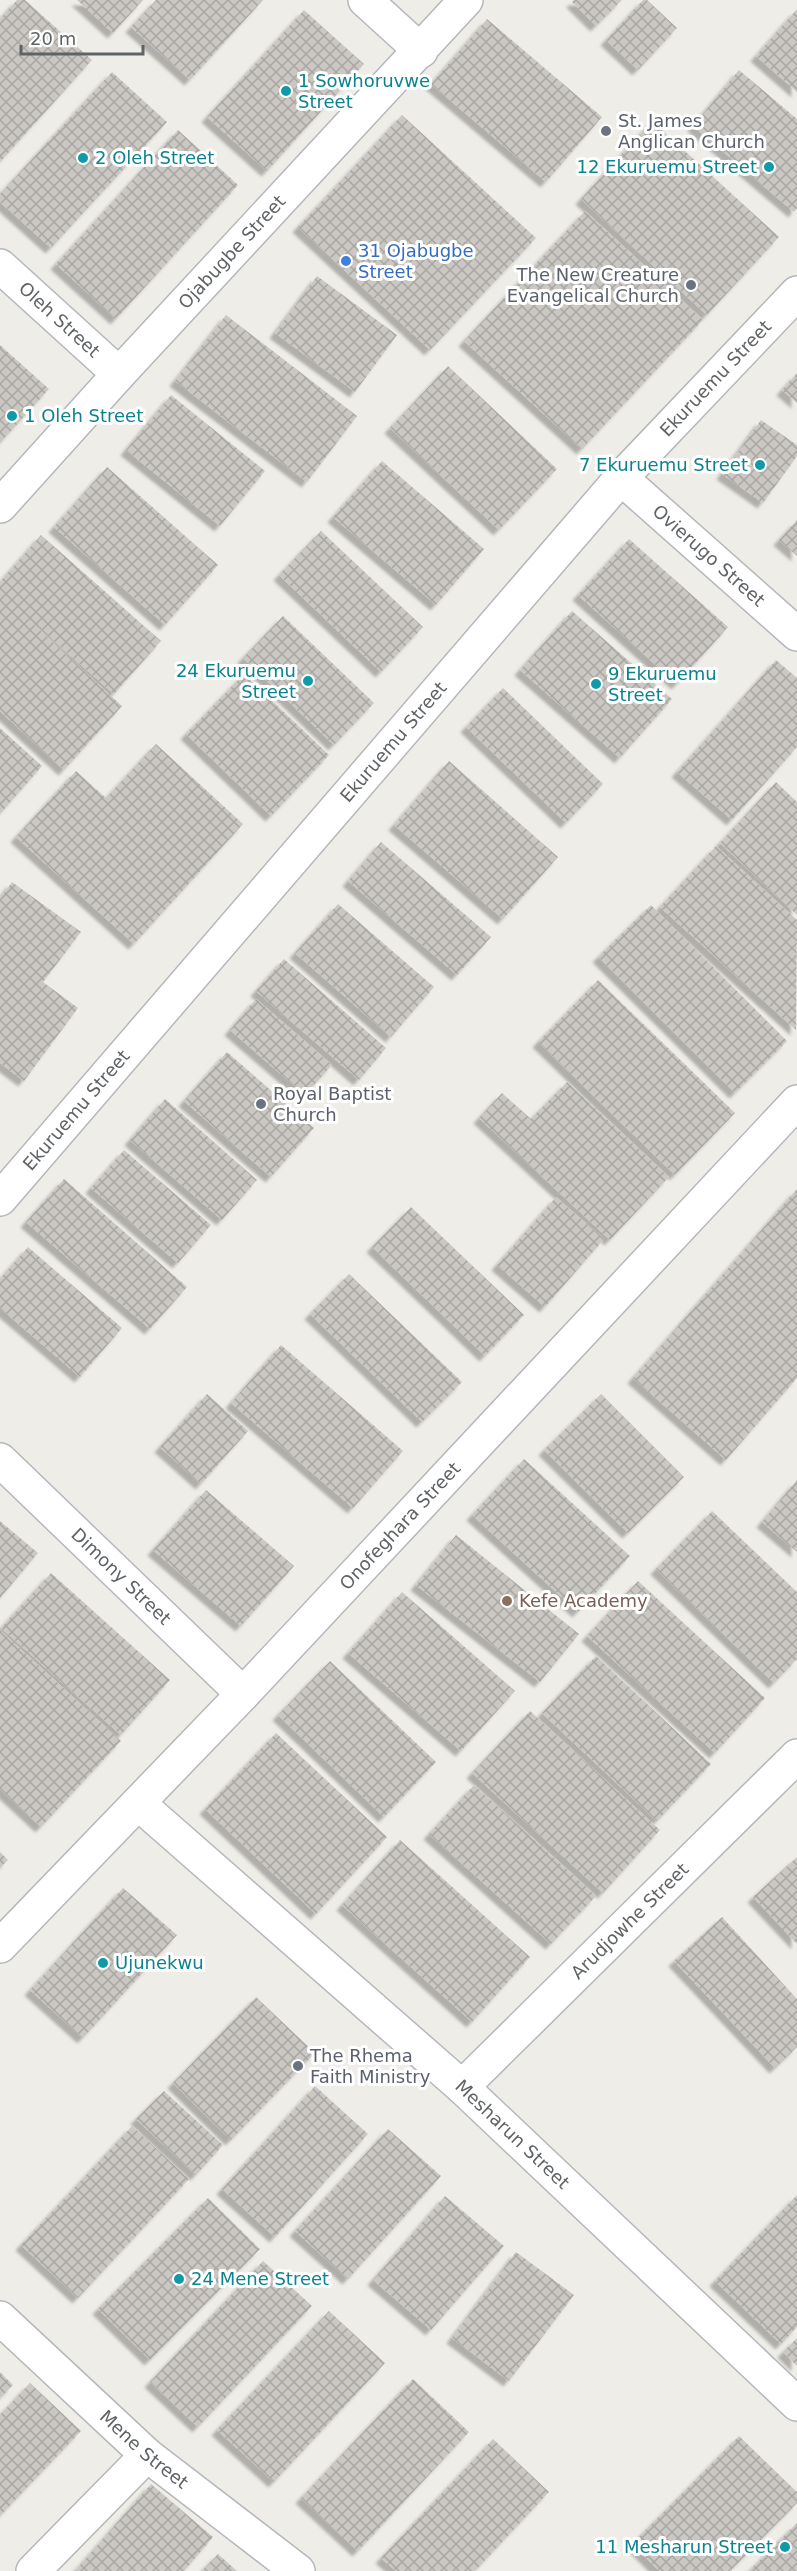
<svg xmlns="http://www.w3.org/2000/svg" width="797" height="2571" font-family="'DejaVu Sans',sans-serif">
<style>
.building{fill:url(#building-cross-hatch);filter:url(#shadow)}
.lines{fill:none;stroke-linecap:round;stroke-linejoin:round}
.minor-casing{stroke:#b5b8bb;stroke-width:36}
.minor{stroke:#fff;stroke-width:33}
.culture-dot{fill:#0f9aa8;stroke:#fff;stroke-width:2}
.worship-dot{fill:#6b7280;stroke:#fff;stroke-width:2}
.shop-dot{fill:#3f7fe0;stroke:#fff;stroke-width:2}
.education-dot{fill:#8d6e63;stroke:#fff;stroke-width:2}
.labels{text-anchor:middle;stroke-width:6;stroke-linejoin:round;paint-order:stroke}
.culture-label{font-size:18px;fill:#0d838f;stroke:#fff;text-anchor:start}
.worship-label{font-size:18px;fill:#5b616d;stroke:#fff;text-anchor:start}
.shop-label{font-size:18px;fill:#366cbe;stroke:#fff;text-anchor:start}
.street-label{font-size:18px;fill:#5f6366;stroke:#fff}
.education-label{font-size:18px;fill:#785e54;stroke:#fff;text-anchor:start}
</style>
<defs>
<pattern id="building-cross-hatch" width="8" height="8" patternUnits="userSpaceOnUse" patternTransform="scale(1.5)"><rect width="8" height="8" fill="#cbc8c4"/><path d="M0 0l8 8M0 8l8-8" fill="none" stroke="#a8a6a3"/></pattern>
<filter id="shadow"><feDropShadow dx="-5.5" dy="5.5" stdDeviation="1.5" flood-color="#0004"/></filter>
</defs>
<rect width="100%" height="100%" fill="#efede8"/>
<path class="building" d="M 17,0 L 25,0 L 92,60 L 0,162 L 0,19 Z
M 77,0 L 143,0 L 113,33 Z
M 156,0 L 263,0 L 190,80 L 131,27 Z
M 574,0 L 622,0 L 596,26 L 572,2 Z
M 643,0 L 647,0 L 677,28 L 638,70 L 606,40 Z
M 797,9 L 797,92 L 756,56 Z
M 304,10 L 364,64 L 267,171 L 207,117 Z
M 487,19 L 602,117 L 546,182 L 431,84 Z
M 739,70 L 797,119 L 797,208 L 794,212 L 693,126 Z
M 112,72 L 167,122 L 51,248 L 0,202 L 0,194 Z
M 402,115 L 536,238 L 430,350 L 298,227 Z
M 652,121 L 779,237 L 707,315 L 581,199 Z
M 178,130 L 238,185 L 116,319 L 56,264 Z
M 585,211 L 703,320 L 582,449 L 464,341 Z
M 317,276 L 397,335 L 355,392 L 275,333 Z
M 226,315 L 357,416 L 307,482 L 175,381 Z
M 0,345 L 49,389 L 0,443 Z
M 448,366 L 557,469 L 499,530 L 390,428 Z
M 797,373 L 797,403 L 782,390 Z
M 171,395 L 265,471 L 220,526 L 126,450 Z
M 761,420 L 797,445 L 797,456 L 763,503 L 722,474 Z
M 382,461 L 484,549 L 436,605 L 333,517 Z
M 107,467 L 218,565 L 165,625 L 54,527 Z
M 797,520 L 797,556 L 779,540 Z
M 321,531 L 423,627 L 381,672 L 279,575 Z
M 41,535 L 161,641 L 114,694 L 17,609 L 122,706 L 64,770 L 0,711 L 0,582 Z
M 629,539 L 728,627 L 677,684 L 578,595 Z
M 572,611 L 672,699 L 620,758 L 520,670 Z
M 283,616 L 374,703 L 334,745 L 243,658 Z
M 776,660 L 797,678 L 797,747 L 732,820 L 677,772 Z
M 244,674 L 329,755 L 271,816 L 186,734 Z
M 503,688 L 603,784 L 566,823 L 466,727 Z
M 0,728 L 42,766 L 0,814 Z
M 156,744 L 243,824 L 134,944 L 16,837 L 76,771 L 106,798 Z
M 449,761 L 558,857 L 503,919 L 394,825 Z
M 776,782 L 797,802 L 797,915 L 720,843 Z
M 381,842 L 491,937 L 457,975 L 348,881 Z
M 716,846 L 797,920 L 796,1030 L 660,907 Z
M 12,882 L 81,932 L 43,982 L 78,1008 L 24,1081 L 0,1063 L 0,899 Z
M 338,904 L 434,987 L 391,1037 L 295,953 Z
M 651,905 L 787,1041 L 735,1093 L 598,957 Z
M 284,959 L 386,1048 L 359,1080 L 256,991 Z
M 598,980 L 735,1113 L 675,1175 L 538,1042 Z
M 256,999 L 332,1065 L 305,1095 L 230,1030 Z
M 227,1052 L 314,1128 L 271,1177 L 184,1101 Z
M 567,1082 L 669,1177 L 610,1240 L 479,1118 L 502,1093 L 531,1119 Z
M 165,1099 L 257,1180 L 222,1220 L 130,1140 Z
M 124,1150 L 211,1225 L 178,1263 L 91,1188 Z
M 64,1179 L 187,1287 L 150,1329 L 26,1222 Z
M 797,1189 L 797,1378 L 726,1460 L 633,1378 Z
M 556,1197 L 604,1239 L 545,1307 L 497,1265 Z
M 411,1207 L 524,1315 L 485,1356 L 372,1247 Z
M 28,1247 L 122,1328 L 80,1377 L 0,1308 L 0,1279 Z
M 349,1274 L 462,1382 L 422,1422 L 310,1314 Z
M 281,1345 L 403,1451 L 353,1508 L 231,1403 Z
M 207,1394 L 248,1431 L 201,1484 L 160,1447 Z
M 601,1394 L 684,1477 L 628,1533 L 544,1450 Z
M 524,1459 L 630,1556 L 578,1612 L 472,1515 Z
M 797,1480 L 797,1552 L 762,1522 Z
M 206,1490 L 294,1566 L 241,1626 L 153,1550 Z
M 712,1511 L 797,1592 L 797,1659 L 774,1683 L 656,1569 Z
M 0,1521 L 38,1553 L 0,1598 Z
M 456,1535 L 579,1634 L 540,1682 L 416,1585 Z
M 51,1573 L 170,1680 L 121,1735 L 1,1628 Z
M 638,1581 L 765,1698 L 715,1753 L 587,1636 Z
M 402,1592 L 515,1691 L 461,1751 L 348,1653 Z
M 0,1630 L 121,1741 L 41,1827 L 0,1789 Z
M 596,1656 L 711,1764 L 657,1821 L 542,1713 Z
M 330,1661 L 436,1762 L 384,1817 L 278,1715 Z
M 530,1711 L 660,1830 L 603,1893 L 472,1773 Z
M 276,1733 L 387,1837 L 316,1914 L 205,1809 Z
M 474,1785 L 596,1896 L 551,1944 L 429,1834 Z
M 400,1840 L 530,1957 L 472,2022 L 342,1905 Z
M 0,1852 L 8,1860 L 0,1868 Z
M 797,1857 L 797,1944 L 753,1897 Z
M 123,1888 L 177,1935 L 83,2038 L 30,1990 Z
M 722,1917 L 797,1999 L 797,2047 L 775,2068 L 674,1961 Z
M 256,1997 L 315,2053 L 231,2140 L 173,2083 Z
M 315,2086 L 368,2134 L 275,2237 L 222,2189 Z
M 164,2091 L 223,2145 L 196,2175 L 136,2119 Z
M 132,2126 L 189,2179 L 78,2298 L 21,2245 Z
M 388,2129 L 441,2176 L 348,2279 L 295,2231 Z
M 797,2195 L 797,2327 L 781,2344 L 715,2281 Z
M 445,2196 L 504,2246 L 431,2330 L 373,2280 Z
M 208,2198 L 260,2249 L 150,2360 L 98,2309 Z
M 516,2252 L 574,2295 L 509,2381 L 452,2338 Z
M 263,2261 L 312,2306 L 198,2427 L 150,2382 Z
M 329,2311 L 385,2363 L 274,2482 L 217,2430 Z
M 797,2338 L 797,2366 L 783,2352 Z
M 0,2372 L 13,2385 L 0,2398 Z
M 413,2379 L 469,2432 L 358,2551 L 301,2498 Z
M 30,2383 L 81,2431 L 0,2516 L 0,2415 Z
M 739,2436 L 797,2492 L 797,2503 L 730,2571 L 659,2571 L 632,2544 Z
M 493,2439 L 549,2492 L 475,2571 L 396,2571 L 381,2558 Z
M 151,2484 L 213,2537 L 184,2571 L 75,2571 Z
M 797,2523 L 797,2571 L 749,2571 Z
M 218,2554 L 237,2571 L 202,2571 Z"/>
<g class="lines">
<g class="minor-casing">
<g id="minor">
<path d="M 365,0 L 421,51"/>
<path id="s1" d="M 0,266 L 119,374"/>
<path id="s2" d="M 621,478 L 797,634"/>
<path id="s3" d="M 0,506 L 119,374 L 466,0"/>
<path id="s4" d="M 0,1199 L 621,478 L 797,293"/>
<path id="s5" d="M 0,1460 L 243,1694"/>
<path id="s6" d="M 138,1803 L 462,2087 L 797,2404"/>
<path id="s7" d="M 0,1946 L 243,1694 L 797,1102"/>
<path id="s8" d="M 462,2087 L 797,1756"/>
<path id="s9" d="M 0,2318 L 147,2455 L 298,2571"/>
<path d="M 33,2571 L 147,2455"/>
</g>
</g>
<use href="#minor" class="minor"/>
</g>
<g class="culture-dot">
<circle cx="286" cy="91" r="6"/>
<circle cx="83" cy="158" r="6"/>
<circle cx="769" cy="167" r="6"/>
<circle cx="12" cy="416" r="6"/>
<circle cx="760" cy="465" r="6"/>
<circle cx="308" cy="681" r="6"/>
<circle cx="596" cy="684" r="6"/>
<circle cx="103" cy="1963" r="6"/>
<circle cx="179" cy="2279" r="6"/>
<circle cx="785" cy="2547" r="6"/>
</g>
<g class="worship-dot">
<circle cx="606" cy="131" r="6"/>
<circle cx="691" cy="285" r="6"/>
<circle cx="261" cy="1104" r="6"/>
<circle cx="298" cy="2066" r="6"/>
</g>
<circle class="shop-dot" cx="346" cy="261" r="6"/>
<circle class="education-dot" cx="507" cy="1601" r="6"/>
<g class="labels">
<g class="culture-label">
<text x="298" y="87">1 Sowhoruvwe<tspan x="298" dy="21">Street</tspan></text>
<text x="95" y="164">2 Oleh Street</text>
<text x="757" y="173" text-anchor="end">12 Ekuruemu Street</text>
<text x="24" y="422">1 Oleh Street</text>
<text x="748" y="471" text-anchor="end">7 Ekuruemu Street</text>
<text x="296" y="677" text-anchor="end">24 Ekuruemu<tspan x="296" dy="21">Street</tspan></text>
<text x="608" y="680">9 Ekuruemu<tspan x="608" dy="21">Street</tspan></text>
<text x="115" y="1969">Ujunekwu</text>
<text x="191" y="2285">24 Mene Street</text>
<text x="773" y="2553" text-anchor="end">11 Mesharun Street</text>
</g>
<g class="worship-label">
<text x="618" y="127">St. James<tspan x="618" dy="21">Anglican Church</tspan></text>
<text x="679" y="281" text-anchor="end">The New Creature<tspan x="679" dy="21">Evangelical Church</tspan></text>
<text x="273" y="1100">Royal Baptist<tspan x="273" dy="21">Church</tspan></text>
<text x="310" y="2062">The Rhema<tspan x="310" dy="21">Faith Ministry</tspan></text>
</g>
<g class="shop-label">
<text x="358" y="257">31 Ojabugbe<tspan x="358" dy="21">Street</tspan></text>
</g>
<g class="street-label">
<text dy="6" stroke="none"><textPath href="#s3" startOffset="344">Ojabugbe Street</textPath></text>
<text dy="6" stroke="none"><textPath href="#s1" startOffset="80">Oleh Street</textPath></text>
<text dy="6" stroke="none"><textPath href="#s4" startOffset="1089">Ekuruemu Street</textPath></text>
<text dy="6" stroke="none"><textPath href="#s2" startOffset="117">Ovierugo Street</textPath></text>
<text dy="6" stroke="none"><textPath href="#s4" startOffset="603">Ekuruemu Street</textPath></text>
<text dy="6" stroke="none"><textPath href="#s4" startOffset="117">Ekuruemu Street</textPath></text>
<text dy="6" stroke="none"><textPath href="#s7" startOffset="580">Onofeghara Street</textPath></text>
<text dy="6" stroke="none"><textPath href="#s5" startOffset="168">Dimony Street</textPath></text>
<text dy="6" stroke="none"><textPath href="#s8" startOffset="236">Arudjowhe Street</textPath></text>
<text dy="6" stroke="none"><textPath href="#s6" startOffset="500">Mesharun Street</textPath></text>
<text dy="6" stroke="none"><textPath href="#s9" startOffset="195">Mene Street</textPath></text>
</g>
<g class="education-label">
<text x="519" y="1607">Kefe Academy</text>
</g>
</g>
<path d="M21 45v9h122v-9" fill="none" stroke="#5f6366" stroke-width="3"/>
<text x="30" y="45" font-size="18" fill="#5f6366" stroke="#ffffff" stroke-width="4.5" paint-order="stroke">20 m</text>
</svg>
